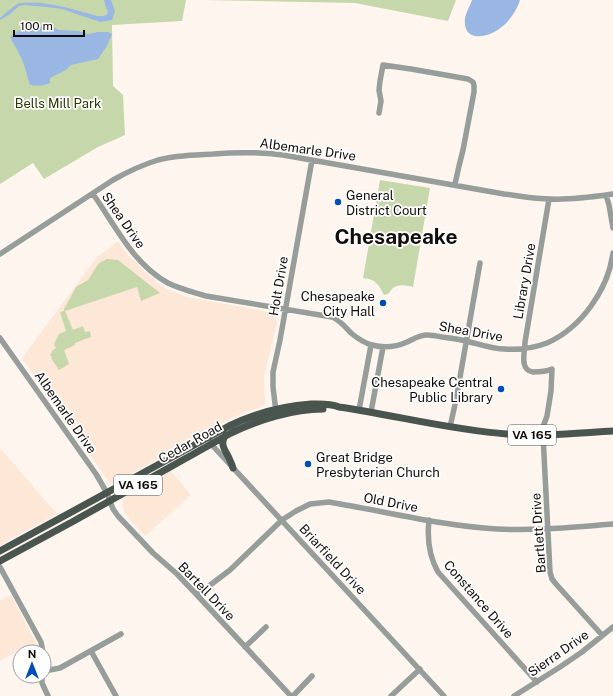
<svg xmlns="http://www.w3.org/2000/svg" width="613" height="696" font-family="'Public Sans',sans-serif">
<style>
.built{fill:#fde7d7}
.green{fill:#c6d7ab}
.water{fill:#9ab6e2}
.lines{fill:none;stroke-linecap:round;stroke-linejoin:round}
.minor{stroke:#969d9a;stroke-width:5.5}
.major{stroke:#49554e;stroke-width:7}
.poi-dot{fill:#004db7;stroke:#fff;stroke-width:1.5}
.labels{text-anchor:middle;stroke-width:3.5;stroke-linejoin:round;paint-order:stroke}
.shield{fill:#fff;stroke:#595654;stroke-width:1}
.shield-label{font-size:12px;font-weight:bold;fill:#120d0a}
.park-label{font-size:13px;fill:#2b3a01;stroke:#fff}
.street-label{font-size:13px;fill:#120d0a;stroke:#fff}
.poi-label{font-size:13px;fill:#120d0a;stroke:#fff;text-anchor:start}
.town-label{font-size:21px;font-weight:bold;fill:#120d0a;stroke:#fff}
</style>
<rect width="100%" height="100%" fill="#fff5ef"/>
<path class="built" d="M 118,241 L 127,254 L 155,281 L 167,289 L 187,297 L 269,312 L 274,316 L 277,322 L 264,376 L 265,401 L 264,405 L 261,407 L 243,413 L 217,425 L 113,484 L 109,482 L 22,358 L 97,257 Z
M 0,448 L 57,514 L 0,545 Z
M 171,471 L 191,495 L 145,536 L 131,521 L 124,511 L 122,505 L 124,497 Z
M 11,595 L 36,643 L 37,652 L 21,652 L 20,650 L 0,661 L 0,601 Z"/>
<path class="green" d="M 0,0 L 186,0 L 182,21 L 112,25 L 113,86 L 123,95 L 125,135 L 98,147 L 44,179 L 33,163 L 0,184 Z
M 202,0 L 456,0 L 448,21 L 355,3 Z
M 380,180 L 430,188 L 413,287 C 406,285 397,284 392,289 C 389,293 389,294 384,295 C 378,284 377,280 363,278 Z
M 107,259 L 118,260 L 160,293 L 141,301 L 137,287 L 65,311 L 73,330 L 83,326 L 85,332 L 90,331 L 91,337 L 75,343 L 75,345 L 64,350 L 69,364 L 59,370 L 51,358 L 52,357 L 50,355 L 53,350 L 56,348 L 54,344 L 59,334 L 66,331 L 60,312 L 64,311 L 64,309 L 76,287 L 88,280 L 99,263 Z"/>
<path class="water" d="M 104,0 L 111,0 L 115,11 L 112,20 L 100,22 L 62,9 L 47,7 L 24,5 L 19,6 L 10,14 L 0,20 L 0,18 C 5,14 15,4 20,3 C 43,0 74,9 97,16 L 103,16 L 107,15 L 108,12 L 106,8 Z
M 472,0 L 520,0 C 517,10 510,20 503,26 C 490,38 462,44 465,18 C 466,12 470,6 472,0 Z
M 43,26 L 51,26 L 59,30 L 78,31 L 88,34 L 98,32 L 108,32 L 112,34 L 107,46 L 98,59 L 71,65 L 66,70 L 50,78 L 50,83 C 43,86 38,86 30,85 C 27,77 26,68 22,60 C 19,52 14,45 10,37 L 23,28 Z"/>
<g class="lines">
<path class="minor" d="M 379,113 L 381,101 L 379,90 L 380,81 L 383,65 L 411,69 L 468,79 L 473,82 L 474,85 L 474,92 L 463,150 L 459,166 L 455,184
M 93,194 C 115,225 133,264 168,283 C 180,289 193,292 206,296 L 332,317 C 340,320 345,327 351,333 C 357,338 364,343 372,345 C 383,348 396,347 407,342 C 414,339 419,335 427,335 C 432,335 437,336 442,337 C 450,338 458,339 466,341 C 479,344 492,349 505,349 C 519,350 534,348 547,343 C 581,328 608,290 613,253
M 606,195 L 609,205 L 613,228
M 549,199 L 525,342 C 525,352 519,370 533,372 C 540,372 545,372 552,369 L 551,391 L 547,416 L 543,427 L 543,435 L 550,572 L 552,579 L 556,584 L 602,635
M 0,254 L 113,180 C 127,172 142,165 158,160 C 176,155 194,155 213,154 C 237,152 259,152 283,155 L 504,194 C 520,196 535,199 551,199 C 572,200 592,197 613,194
M 0,338 L 96,474 L 107,493 L 113,509 L 118,516 L 153,553 L 177,574 L 197,595 L 291,696
M 359,410 L 371,345
M 276,412 L 273,387 L 273,372 L 280,340 L 312,160
M 371,412 L 383,347
M 450,427 L 456,400 L 480,263
M 211,442 L 211,444 L 444,696
M 429,520 C 427,538 429,556 438,572 L 537,682
M 0,567 L 41,642 L 43,652
M 197,595 L 230,570 L 282,520 L 296,511 L 310,504 L 329,502 L 340,504 C 392,513 444,526 497,529 C 536,531 575,527 613,524
M 245,647 L 266,627
M 91,651 L 116,696
M 44,671 L 55,669 L 60,668 L 121,634
M 42,676 L 42,683 L 48,696
M 293,696 L 312,676
M 391,696 L 420,669
M 514,696 L 560,667 L 582,652 L 613,627"/>
<path class="major" d="M 226,435 C 219,443 225,450 229,458 C 230,461 232,464 233,468
M 0,551 L 229,426 C 254,414 282,406 311,404 C 320,404 329,403 339,407 C 394,415 451,430 507,434 C 542,437 578,433 613,431
M 0,561 L 72,522 L 231,433 C 258,420 293,409 323,409"/>
</g>
<g class="poi-dot">
<circle cx="338" cy="202" r="4"/>
<circle cx="383" cy="303" r="4"/>
<circle cx="501" cy="389" r="4"/>
<circle cx="308" cy="464" r="4"/>
</g>
<g class="labels">
<g class="shield">
<rect x="508" y="425" width="48" height="20" rx="3"/>
<rect x="114" y="475" width="48" height="20" rx="3"/>
</g>
<g class="shield-label">
<text x="532" y="439">VA 165</text>
<text x="138" y="489">VA 165</text>
</g>
<g class="park-label">
<text x="58" y="108">Bells Mill Park</text>
</g>
<g class="street-label">
<text transform="translate(308 149) rotate(8)" y="5">Albemarle Drive</text>
<text transform="translate(124 220) rotate(55)" y="5">Shea Drive</text>
<text transform="translate(524 281) rotate(-80)" y="5">Library Drive</text>
<text transform="translate(278 286) rotate(-80)" y="5">Holt Drive</text>
<text transform="translate(471 331) rotate(10)" y="5">Shea Drive</text>
<text transform="translate(66 412) rotate(55)" y="5">Albemarle Drive</text>
<text transform="translate(190 442) rotate(-29)" y="5">Cedar Road</text>
<text transform="translate(391 502) rotate(11)" y="5">Old Drive</text>
<text transform="translate(538 533) rotate(-94)" y="5">Bartlett Drive</text>
<text transform="translate(333 559) rotate(47)" y="5">Briarfield Drive</text>
<text transform="translate(207 591) rotate(46)" y="5">Bartell Drive</text>
<text transform="translate(479 599) rotate(49)" y="5">Constance Drive</text>
<text transform="translate(558 653) rotate(-35)" y="5">Sierra Drive</text>
</g>
<g class="poi-label">
<text x="346" y="200">General<tspan x="346" dy="15">District Court</tspan></text>
<text x="375" y="301" text-anchor="end">Chesapeake<tspan x="375" dy="15">City Hall</tspan></text>
<text x="493" y="387" text-anchor="end">Chesapeake Central<tspan x="493" dy="15">Public Library</tspan></text>
<text x="316" y="462">Great Bridge<tspan x="316" dy="15">Presbyterian Church</tspan></text>
</g>
<g class="town-label">
<text x="396" y="244">Chesapeake</text>
</g>
</g>
<g transform="translate(32 664)"><circle r="19" fill="#ffffff" stroke="#a09e9d"/>
<path d="M0-3L7 15L0 10L-7 15Z" fill="#004db7"/>
<text y="-6" font-size="11" font-weight="bold" text-anchor="middle" fill="#120d0a">N</text>
</g>
<path d="M14 30v6h70v-6" fill="none" stroke="#120d0a" stroke-width="2"/>
<text x="20" y="30" font-size="12" fill="#120d0a" stroke="#ffffff" stroke-width="3" paint-order="stroke">100 m</text>
</svg>
